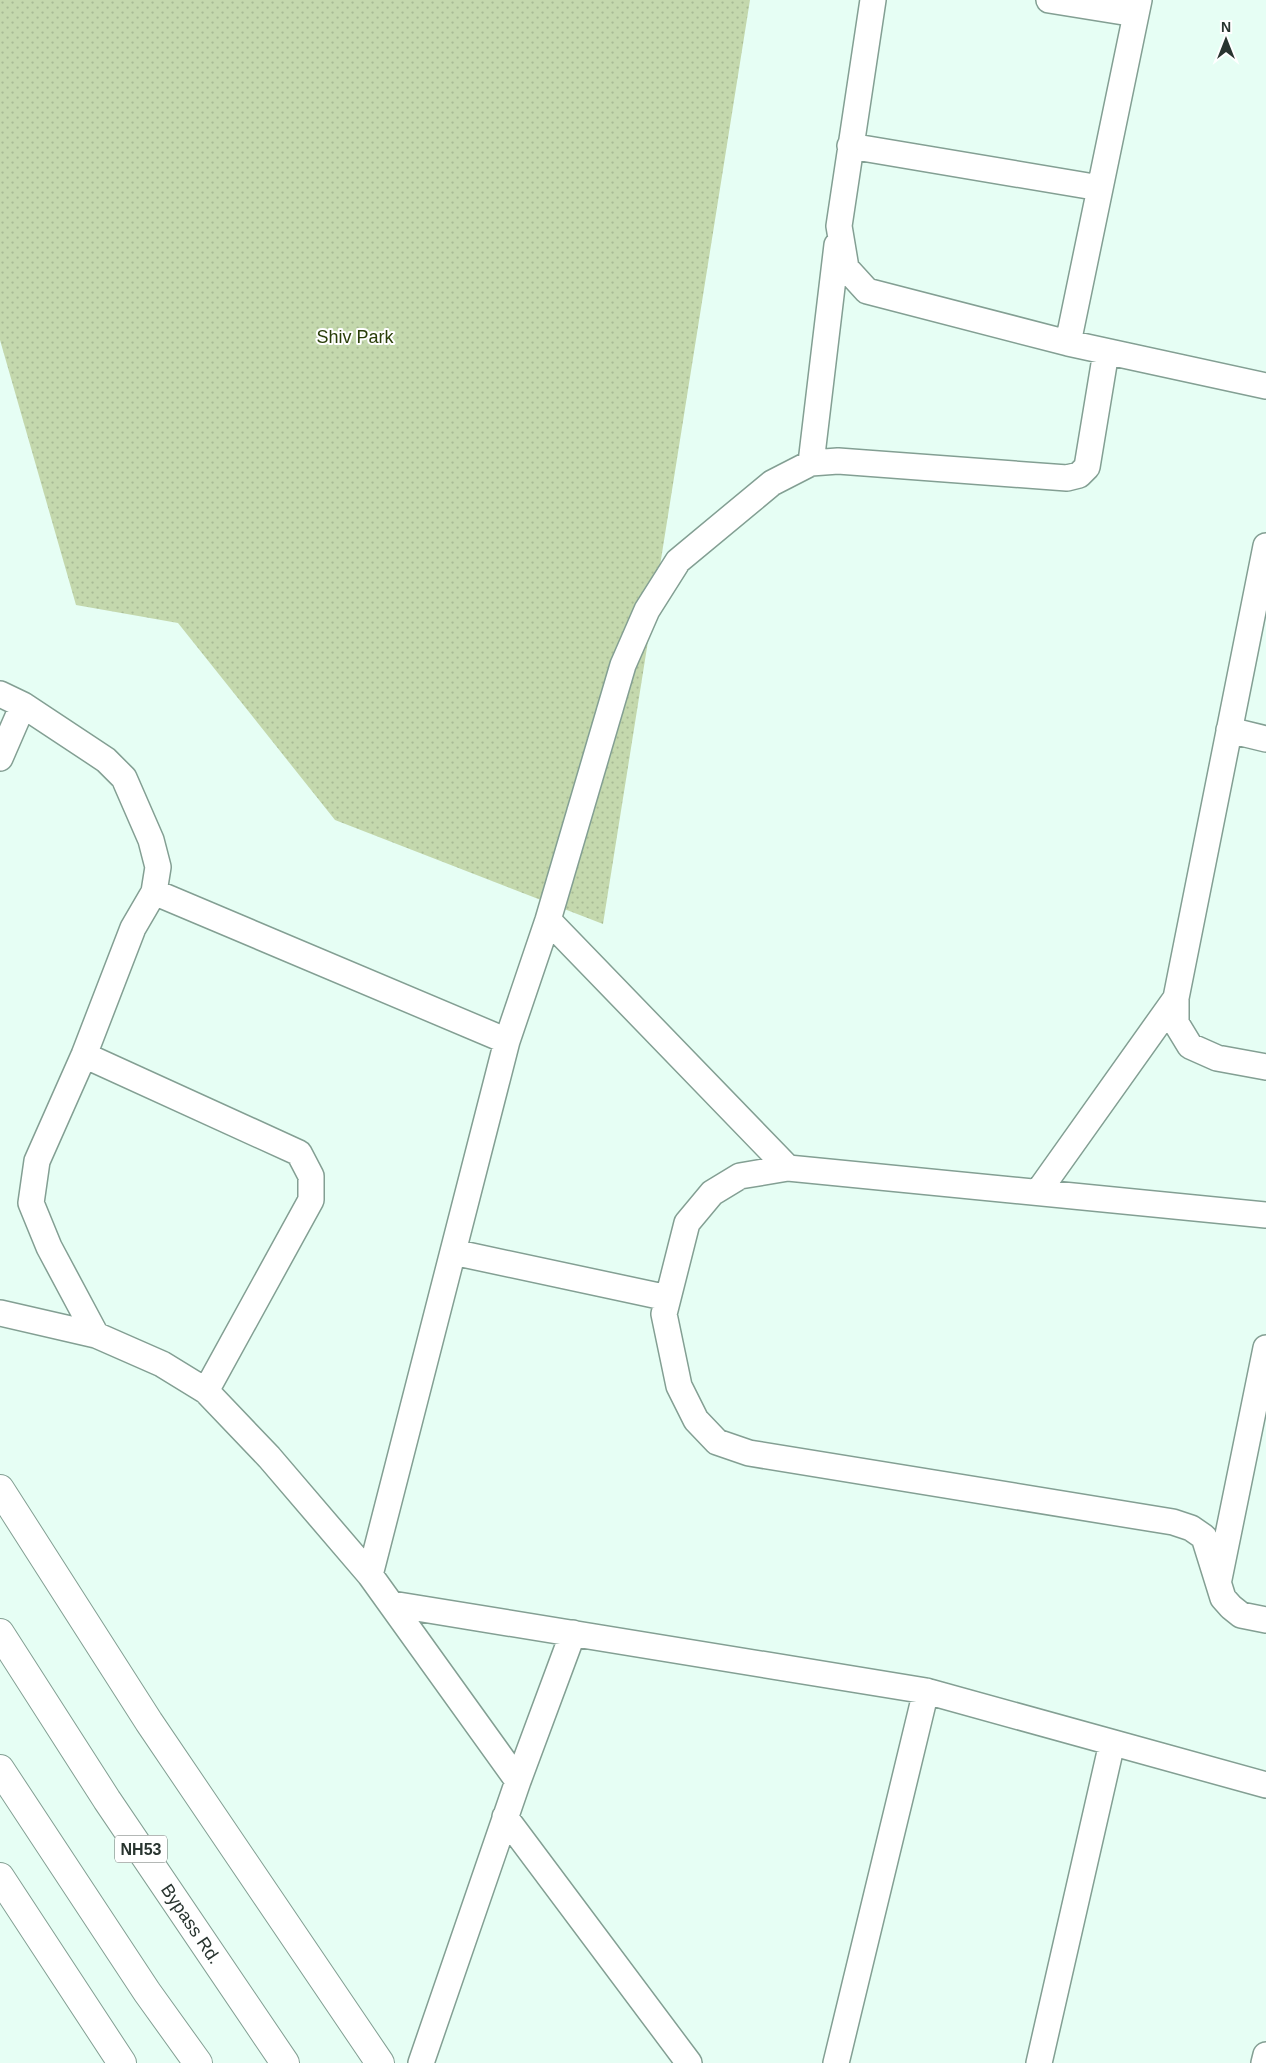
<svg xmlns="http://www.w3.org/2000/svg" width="1266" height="2063" font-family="Helvetica,sans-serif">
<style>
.park{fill:url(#park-dots)}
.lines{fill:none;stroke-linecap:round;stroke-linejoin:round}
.minor-casing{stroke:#839f93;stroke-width:28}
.tertiary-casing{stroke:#839f93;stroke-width:30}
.trunk-casing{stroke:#839f93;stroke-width:30}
.minor{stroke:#fff;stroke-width:25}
.tertiary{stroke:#fff;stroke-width:28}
.trunk{stroke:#fff;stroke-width:28}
.labels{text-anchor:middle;stroke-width:4;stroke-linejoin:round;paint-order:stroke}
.shield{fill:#fff;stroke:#68716d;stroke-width:1}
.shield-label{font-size:16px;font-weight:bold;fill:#28342f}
.park-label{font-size:18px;fill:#293d08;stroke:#fff}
.street-label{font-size:18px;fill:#28342f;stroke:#fff}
</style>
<defs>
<pattern id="park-dots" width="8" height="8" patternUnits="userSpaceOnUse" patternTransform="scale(1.25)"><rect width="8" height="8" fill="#c4d8ad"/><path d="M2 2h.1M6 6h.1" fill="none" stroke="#a8ba95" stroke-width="1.8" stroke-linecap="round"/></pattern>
</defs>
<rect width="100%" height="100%" fill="#e6fef4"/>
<path class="park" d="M 0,0 L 750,0 L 603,924 L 335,820 L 178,623 L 76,605 L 0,340 Z"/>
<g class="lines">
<g class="minor-casing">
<path id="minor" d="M 873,0 L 839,226 L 846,268 L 867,291 L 1068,343 L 1266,386
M 1049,0 L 1136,14
M 850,146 L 1100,188
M 1068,343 L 1139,0
M 811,463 L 837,245
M 1266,546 L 1176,998 L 1176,1023 L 1190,1046 L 1217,1058 L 1266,1067
M 0,694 L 23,705 L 106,760 L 124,778 L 151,840 L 158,867 L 154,892 L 133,928 L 84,1055 L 37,1161 L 31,1203 L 49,1247 L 96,1335
M 1229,730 L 1266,739
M 0,758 L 23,705
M 154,892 L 507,1041
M 548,920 L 788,1168
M 84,1055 L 299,1153 L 311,1176 L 311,1200 L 206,1391
M 1038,1192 L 1176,998
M 1266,1215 L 788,1168 L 740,1176 L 712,1193 L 687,1223 L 664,1314 L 679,1386 L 696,1420 L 717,1442 L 749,1453 L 1173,1522 L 1191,1528 L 1204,1537 L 1223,1598 L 1231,1607 L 1241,1615 L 1266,1620
M 453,1252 L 668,1298
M 0,1313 L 96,1335 L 162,1364 L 206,1391 L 269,1457 L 370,1575 L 518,1781
M 370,1575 L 507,1041 L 548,920 L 623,665 L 647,610 L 678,561 L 772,483 L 811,463 L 838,461 L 1067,478 L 1079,475 L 1087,467 L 1106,352
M 1219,1579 L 1266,1348
M 392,1604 L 926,1691 L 1266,1785
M 505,1817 L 689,2063
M 421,2063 L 518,1781 L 573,1633
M 836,2063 L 926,1691
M 1039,2063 L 1112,1743
M 1264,2063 L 1266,2055"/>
</g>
<g class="tertiary-casing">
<path id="tertiary" d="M 0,1489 L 149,1722 L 380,2063
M 0,1877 L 122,2063"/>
</g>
<g class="trunk-casing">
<path id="trunk" d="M 0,1633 L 107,1800 L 285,2063
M 0,1769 L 147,1992 L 198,2063"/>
</g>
<use href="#minor" class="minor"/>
<use href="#tertiary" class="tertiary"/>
<use href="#trunk" class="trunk"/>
</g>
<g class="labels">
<rect class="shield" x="115" y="1835.5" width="52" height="27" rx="4"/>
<g class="shield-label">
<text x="141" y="1855">NH53</text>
</g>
<g class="park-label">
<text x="355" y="343">Shiv Park</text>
</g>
<g class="street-label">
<text transform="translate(191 1924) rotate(56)" y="6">Bypass Rd.</text>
</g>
</g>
<g transform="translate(1226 40)" stroke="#ffffff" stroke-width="4" paint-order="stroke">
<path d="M0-4L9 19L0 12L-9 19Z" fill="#28342f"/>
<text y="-8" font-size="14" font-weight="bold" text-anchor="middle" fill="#28342f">N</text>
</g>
</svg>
